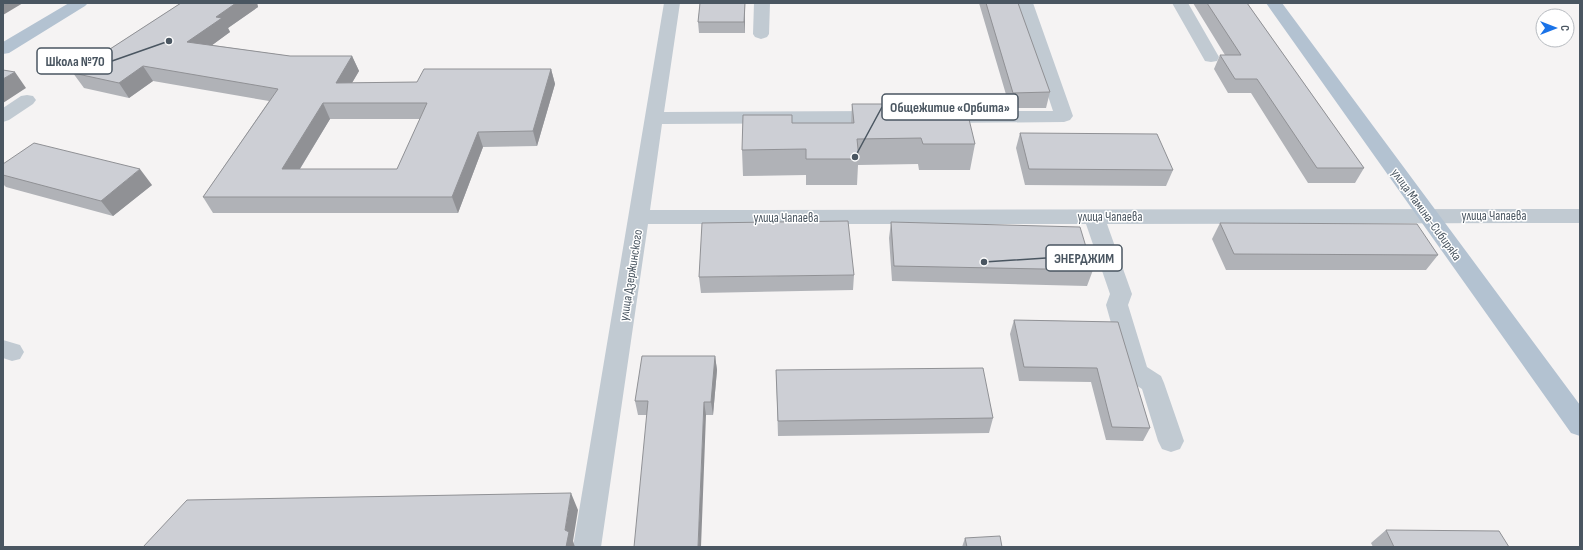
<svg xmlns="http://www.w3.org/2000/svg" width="1583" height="550" font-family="'Sofia Sans Condensed',sans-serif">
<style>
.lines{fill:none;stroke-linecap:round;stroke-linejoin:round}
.minor{fill:#c1cad2;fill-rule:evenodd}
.major{fill:#b3c2d1;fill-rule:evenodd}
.wall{fill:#b0b2b7;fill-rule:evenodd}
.shaded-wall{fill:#909195}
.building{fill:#cdcfd5;stroke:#909195;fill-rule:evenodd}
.labels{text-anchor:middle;stroke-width:3;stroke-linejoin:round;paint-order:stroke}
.street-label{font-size:13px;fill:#4a5661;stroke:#fff}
.leader{fill:none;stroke:#4a5661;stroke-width:1.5}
.callout-dot{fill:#4a5661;stroke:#fff;stroke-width:1.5}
.callout{fill:#fff;stroke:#4a5661;stroke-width:1.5}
.callout-label{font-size:14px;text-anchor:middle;font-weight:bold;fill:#4a5661}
</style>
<rect width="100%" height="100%" fill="#f5f3f3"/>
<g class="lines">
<path class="minor" d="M 664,3 L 680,3 L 664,112 L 880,111 L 886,113 L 889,117 L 886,121 L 880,123 L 662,124 L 650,210 L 1580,209 L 1580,223 L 1107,224 L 1132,294 L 1128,305 L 1147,367 L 1161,376 L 1164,383 L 1184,441 L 1180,449 L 1171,452 L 1162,449 L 1158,441 L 1142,389 L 1128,380 L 1125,373 L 1106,305 L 1110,294 L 1086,224 L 648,224 L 601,547 L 573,547 Z
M 754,3 L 770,3 L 769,34 L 767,37 L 761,39 L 755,37 L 753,34 Z
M 1017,3 L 1033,3 L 1073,116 L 1070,120 L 1064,122 L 939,123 L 933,121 L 930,117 L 933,113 L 939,111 L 1053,111 Z
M 1172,3 L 1188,3 L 1219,57 L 1217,61 L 1211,62 L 1205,61 Z
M 27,95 L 33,96 L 36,100 L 33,104 L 9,120 L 3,122 L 3,108 L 21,96 Z
M 3,340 L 20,345 L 24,352 L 20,359 L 12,361 L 3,358 Z"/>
<path class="major" d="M 69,3 L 88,3 L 85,6 L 9,53 L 3,54 L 3,42 Z
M 1266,3 L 1282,3 L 1580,405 L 1580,436 L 1571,433 Z"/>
</g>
<path class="wall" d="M 181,3 L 257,3 L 258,7 L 228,28 L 230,32 L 212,45 L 290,56 L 352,56 L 359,71 L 352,83 L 417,82 L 551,69 L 555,84 L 537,146 L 483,147 L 458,213 L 213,213 L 203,197 L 269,101 L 153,81 L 129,98 L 84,88 L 73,73 ZM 330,119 L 420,119 L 397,169 L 300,169 Z
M 700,3 L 745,3 L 745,33 L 699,33 L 698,22 Z
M 979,3 L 1018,3 L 1050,92 L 1046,108 L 1010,108 Z
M 1193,3 L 1247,3 L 1364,168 L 1355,183 L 1308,183 L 1251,93 L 1228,93 L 1214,69 L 1220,55 L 1225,55 Z
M 852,104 L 903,111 L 975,144 L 970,170 L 919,170 L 918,164 L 858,165 L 857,185 L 806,185 L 806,175 L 743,176 L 742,150 L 792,123 L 851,123 Z
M 1020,133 L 1173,170 L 1166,186 L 1025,185 L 1016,148 Z
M 3,164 L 152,185 L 113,216 L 6,187 L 3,184 Z
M 891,222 L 1093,270 L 1087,286 L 892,281 L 889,238 Z
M 1220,223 L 1438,255 L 1426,270 L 1226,270 L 1212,239 Z
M 854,275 L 853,290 L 701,293 L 699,277 Z
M 1014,320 L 1118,322 L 1150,428 L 1143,441 L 1106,440 L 1091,382 L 1019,381 L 1010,334 Z
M 715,356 L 717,370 L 713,415 L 638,415 L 635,401 Z
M 776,370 L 993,418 L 989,433 L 778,436 Z
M 1386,530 L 1509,547 L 1373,547 L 1371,543 Z
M 965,538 L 1002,547 L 962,547 Z"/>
<path class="shaded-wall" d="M 3,3 L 23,3 L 3,15 Z
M 236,3 L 257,3 L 258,7 L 228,28 L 230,32 L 196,57 L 187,42 L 216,17 Z
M 745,3 L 745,33 L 744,22 Z
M 352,56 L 359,71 L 343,98 L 336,83 Z
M 143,66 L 153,81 L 129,98 L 119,83 Z
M 551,69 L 555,84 L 537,146 L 533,131 Z
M 15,72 L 26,88 L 3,103 L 3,79 Z
M 323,103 L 330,119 L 290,185 L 282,169 Z
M 478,132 L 483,147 L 458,213 L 452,197 Z
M 140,169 L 152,185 L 113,216 L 101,201 Z
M 715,356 L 717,370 L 713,415 L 711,402 Z
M 704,402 L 706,415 L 701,547 L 698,547 Z
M 571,493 L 578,510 L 573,541 L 575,547 L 566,547 L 565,530 Z"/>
<path class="building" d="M 181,3 L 236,3 L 216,17 L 222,18 L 187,42 L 290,56 L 352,56 L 336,83 L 417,82 L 424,69 L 551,69 L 533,131 L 478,132 L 452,197 L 203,197 L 278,89 L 143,66 L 119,83 L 73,73 ZM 323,103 L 427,103 L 397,169 L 282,169 Z
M 700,3 L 745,3 L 744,22 L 698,22 Z
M 986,3 L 1018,3 L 1050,92 L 1013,93 Z
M 1207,3 L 1247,3 L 1364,168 L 1317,168 L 1257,79 L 1235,79 L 1220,55 L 1241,55 Z
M 3,70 L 15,72 L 3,79 Z
M 852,104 L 901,104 L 903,111 L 967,111 L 975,144 L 923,144 L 921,138 L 857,139 L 859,159 L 806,159 L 806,149 L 742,150 L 743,115 L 792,115 L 792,123 L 854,123 Z
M 1020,133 L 1157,134 L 1173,170 L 1029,169 Z
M 34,143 L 140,169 L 101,201 L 3,175 L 3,164 Z
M 848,221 L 854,275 L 699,277 L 702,223 Z
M 891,222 L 1080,227 L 1093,270 L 894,266 Z
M 1220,223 L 1417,224 L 1438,255 L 1234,254 Z
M 1014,320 L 1118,322 L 1150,428 L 1112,427 L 1097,368 L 1024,367 Z
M 642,356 L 715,356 L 711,402 L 704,402 L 698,547 L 634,547 L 648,401 L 635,401 Z
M 983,368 L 993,418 L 778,421 L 776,370 Z
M 571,493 L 565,530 L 569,532 L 566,547 L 143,547 L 187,500 Z
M 1386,530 L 1499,531 L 1509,547 L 1394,547 Z
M 1000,536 L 1002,547 L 967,547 L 965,538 Z"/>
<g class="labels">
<g class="street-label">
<text transform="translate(1427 214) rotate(54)" y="5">улица Мамина-Сибиряка</text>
<text x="1494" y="220">улица Чапаева</text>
<text x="1110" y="221">улица Чапаева</text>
<text x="786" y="222">улица Чапаева</text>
<text transform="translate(630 275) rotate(-81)" y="5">улица Дзержинского</text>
</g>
</g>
<path class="leader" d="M169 41L112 61M855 157L882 107M984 262L1046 258"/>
<g class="callout-dot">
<circle cx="169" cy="41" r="4"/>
<circle cx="855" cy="157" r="4"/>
<circle cx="984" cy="262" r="4"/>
</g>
<g class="callout">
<rect x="37" y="48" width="75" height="26" rx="4"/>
<rect x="882" y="94" width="136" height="26" rx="4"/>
<rect x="1046" y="245" width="76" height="26" rx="4"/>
</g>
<g class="callout-label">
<text x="75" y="66">Школа №70</text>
<text x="950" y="112">Общежитие «Орбита»</text>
<text x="1084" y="263">ЭНЕРДЖИМ</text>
</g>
<rect width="1583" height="550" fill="none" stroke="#4a5661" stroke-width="8"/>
<g transform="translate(1555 28) rotate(90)"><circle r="19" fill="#ffffff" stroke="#b7bbc0"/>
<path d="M0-3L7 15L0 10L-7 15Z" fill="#1a73e8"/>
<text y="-6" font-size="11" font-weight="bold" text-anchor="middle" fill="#4a5661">С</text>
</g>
</svg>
